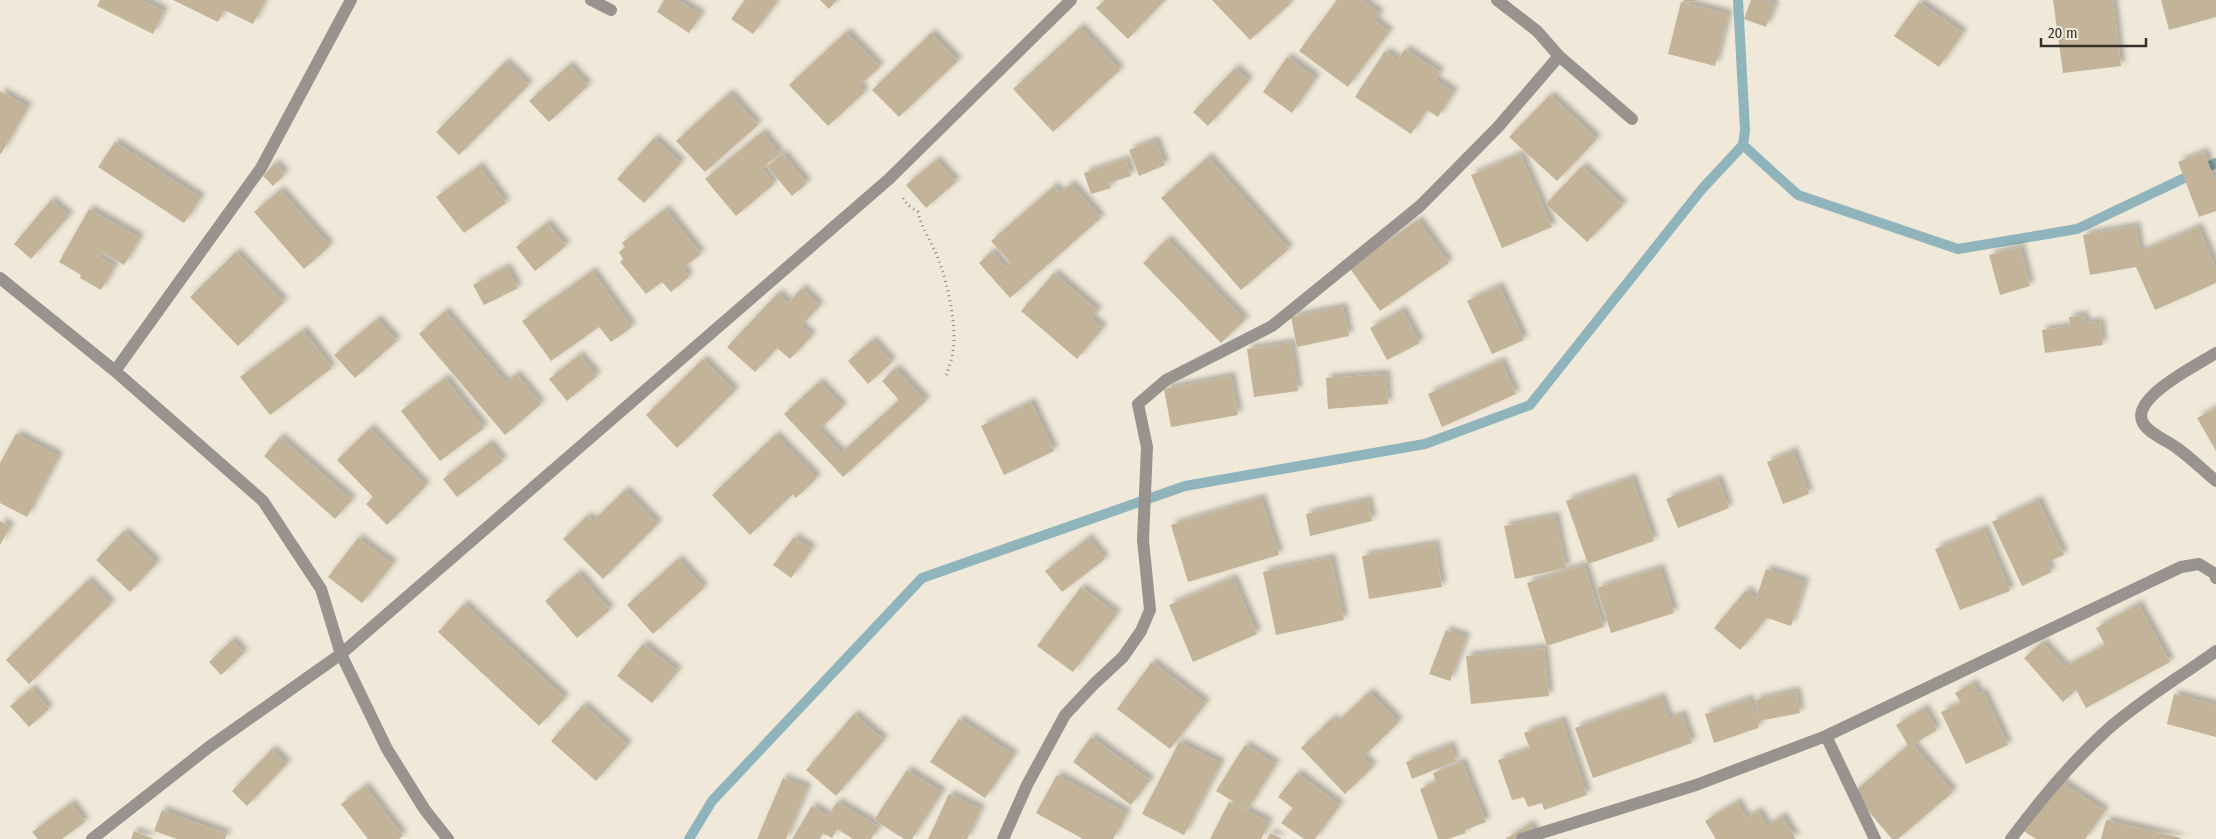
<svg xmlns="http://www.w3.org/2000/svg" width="2216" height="839" font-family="'Fira Sans Condensed',sans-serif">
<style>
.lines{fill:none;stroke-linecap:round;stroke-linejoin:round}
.stream{stroke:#90b4bc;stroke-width:10}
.building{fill:#c3b499;filter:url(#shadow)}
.path{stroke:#8b867d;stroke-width:3;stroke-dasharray:1 4;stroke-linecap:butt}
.minor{stroke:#98938e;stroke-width:12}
</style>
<defs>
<filter id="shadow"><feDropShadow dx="4.5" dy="-4.5" stdDeviation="2.5" flood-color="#0004"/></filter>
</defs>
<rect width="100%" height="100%" fill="#f0e9da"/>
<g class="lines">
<path class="stream" d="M 1743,145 L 1798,195 L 1958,249 L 2077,229 L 2216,163
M 689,839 L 712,801 L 922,578 L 1185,486 L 1425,444 L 1530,405 L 1702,189 L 1743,145 L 1745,130 L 1738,0"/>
</g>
<path class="building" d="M 100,0 L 142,0 L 164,11 L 153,34 L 97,6 Z
M 173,0 L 265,0 L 253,24 L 224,10 L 218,22 Z
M 664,0 L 678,0 L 701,15 L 689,33 L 657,12 Z
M 745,0 L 773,0 L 777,2 L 753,34 L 731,19 Z
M 820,0 L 837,0 L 829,9 Z
M 1105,0 L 1165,0 L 1128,39 L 1096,8 Z
M 1212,0 L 1288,0 L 1291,3 L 1250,40 Z
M 1337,0 L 1362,0 L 1380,14 L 1375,21 L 1389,32 L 1348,87 L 1299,51 Z
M 1684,0 L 1696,0 L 1696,1 L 1684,3 Z
M 1751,0 L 1764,0 L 1775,4 L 1766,27 L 1744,19 Z
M 2053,0 L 2113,0 L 2121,66 L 2063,73 Z
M 2161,0 L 2216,0 L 2216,17 L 2169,30 Z
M 1681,2 L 1728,14 L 1715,66 L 1668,54 Z
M 1919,2 L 1963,33 L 1939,67 L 1894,36 Z
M 1080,27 L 1120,70 L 1053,132 L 1013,89 Z
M 846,32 L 880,67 L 859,86 L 865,92 L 828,126 L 789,85 Z
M 931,33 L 958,61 L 899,117 L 872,90 Z
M 1405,49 L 1440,72 L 1435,80 L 1454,92 L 1438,117 L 1427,110 L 1411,134 L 1355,97 L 1385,51 L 1398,60 Z
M 1287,57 L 1316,78 L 1292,113 L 1263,92 Z
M 505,62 L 529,85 L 459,155 L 436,132 Z
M 569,65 L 588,86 L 549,122 L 529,101 Z
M 1235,68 L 1249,81 L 1208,126 L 1193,112 Z
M 0,91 L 28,107 L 1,154 L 0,153 Z
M 729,93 L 758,125 L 705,172 L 676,141 Z
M 1550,95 L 1597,139 L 1557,181 L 1509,137 Z
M 762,132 L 780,154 L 762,168 L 774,184 L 736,216 L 705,179 Z
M 654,138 L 681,163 L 644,203 L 617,179 Z
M 1155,140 L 1165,165 L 1139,176 L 1129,150 Z
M 115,142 L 201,198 L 184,223 L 98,167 Z
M 2204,152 L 2216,183 L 2216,211 L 2199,217 L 2178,162 Z
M 783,154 L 807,183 L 792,196 L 767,166 Z
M 1520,154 L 1552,227 L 1502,248 L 1471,175 Z
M 1208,157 L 1289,249 L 1241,290 L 1161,198 Z
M 1126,159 L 1131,176 L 1109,183 L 1111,188 L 1091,194 L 1084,173 Z
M 936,160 L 956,182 L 926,208 L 906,185 Z
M 275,163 L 285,174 L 273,186 L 263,176 Z
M 479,166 L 506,203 L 464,233 L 436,197 Z
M 1582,166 L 1623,205 L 1587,242 L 1546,204 Z
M 1071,184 L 1101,218 L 1010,298 L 979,263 L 992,251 L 1006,268 L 1011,263 L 991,241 L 1054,186 L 1060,193 Z
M 280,190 L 330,246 L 304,269 L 254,212 Z
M 51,200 L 69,216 L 31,259 L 14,244 Z
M 89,209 L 140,238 L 124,265 L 102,252 L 99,257 L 115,266 L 101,290 L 80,278 L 81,275 L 59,262 Z
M 665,209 L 701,254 L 683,268 L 689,277 L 671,292 L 662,282 L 646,294 L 620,262 L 623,259 L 619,252 L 625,247 L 622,243 Z
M 1418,220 L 1449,263 L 1380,311 L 1349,267 Z
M 547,223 L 566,246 L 535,271 L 516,247 Z
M 2136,226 L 2140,252 L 2198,227 L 2216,268 L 2216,283 L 2155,310 L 2136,267 L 2090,275 L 2083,235 Z
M 1167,239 L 1245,320 L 1221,343 L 1143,263 Z
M 2020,247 L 2030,286 L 2000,295 L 1989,255 Z
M 236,252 L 284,302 L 238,346 L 190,297 Z
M 506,267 L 518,288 L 484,305 L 473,285 Z
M 592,271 L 632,327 L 611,342 L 599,327 L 551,361 L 522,321 Z
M 1054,273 L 1098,311 L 1091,318 L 1103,328 L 1077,359 L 1021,311 Z
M 1499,286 L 1524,340 L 1492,354 L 1467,301 Z
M 802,288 L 820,306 L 801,326 L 812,336 L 790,359 L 777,348 L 755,372 L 727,347 L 778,293 L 788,303 Z
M 1343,307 L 1349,336 L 1297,347 L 1291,317 Z
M 1402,310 L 1420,343 L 1387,360 L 1370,328 Z
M 445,311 L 506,383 L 516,374 L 541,404 L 505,435 L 419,334 Z
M 2084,315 L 2085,323 L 2100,322 L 2103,345 L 2045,353 L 2042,330 L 2070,326 L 2069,317 Z
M 377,319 L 397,341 L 355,378 L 334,355 Z
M 303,330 L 332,368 L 270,415 L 240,377 Z
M 872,340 L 892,362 L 868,384 L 848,361 Z
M 1291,343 L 1298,391 L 1254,397 L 1247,349 Z
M 579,355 L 597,376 L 567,401 L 549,379 Z
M 703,359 L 735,391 L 677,448 L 646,415 Z
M 1501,361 L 1516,394 L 1442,427 L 1428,394 Z
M 895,368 L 926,401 L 843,477 L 784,414 L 819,382 L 843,407 L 819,430 L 841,453 L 899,400 L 882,381 Z
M 1386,374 L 1388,404 L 1328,409 L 1326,378 Z
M 1231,376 L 1238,415 L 1171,427 L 1164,389 Z
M 445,378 L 484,428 L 440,461 L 401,411 Z
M 1031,402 L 1054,451 L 1004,475 L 981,426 Z
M 2216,408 L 2216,451 L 2197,418 Z
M 370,428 L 426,486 L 387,525 L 366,504 L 373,497 L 337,460 Z
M 16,434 L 59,456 L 27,517 L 0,503 L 0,463 Z
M 775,435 L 817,478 L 796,498 L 793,494 L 750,535 L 712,495 Z
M 280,437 L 352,500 L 335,519 L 264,456 Z
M 489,443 L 503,461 L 457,497 L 443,479 Z
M 1793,451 L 1809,494 L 1783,504 L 1767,462 Z
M 1632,478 L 1654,541 L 1588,564 L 1566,501 Z
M 1718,479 L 1729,508 L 1678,528 L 1666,499 Z
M 625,490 L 658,524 L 603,579 L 563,539 L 587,516 L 593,521 Z
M 1261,498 L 1279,555 L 1188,582 L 1171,525 Z
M 1368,500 L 1372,521 L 1310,536 L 1306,514 Z
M 2038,500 L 2064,555 L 2047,562 L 2052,572 L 2022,586 L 1992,522 Z
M 1555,516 L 1566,568 L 1515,579 L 1504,526 Z
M 0,521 L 10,527 L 0,545 Z
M 1984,529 L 2010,591 L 1960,610 L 1935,549 Z
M 124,531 L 157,563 L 130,592 L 96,560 Z
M 794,537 L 812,549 L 791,578 L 773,565 Z
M 358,538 L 393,564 L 362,603 L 328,577 Z
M 1088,538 L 1105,559 L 1062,592 L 1045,571 Z
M 1435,544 L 1442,587 L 1369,599 L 1362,556 Z
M 1331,558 L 1344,620 L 1276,635 L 1263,572 Z
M 678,559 L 704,588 L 653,634 L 627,605 Z
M 1584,565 L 1604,627 L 1547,646 L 1527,583 Z
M 1660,568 L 1674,613 L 1611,633 L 1597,588 Z
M 1766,569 L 1805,582 L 1791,626 L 1767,618 L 1740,650 L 1714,628 L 1746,590 L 1756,599 Z
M 578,573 L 610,610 L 577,638 L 545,601 Z
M 1233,578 L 1257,634 L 1193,662 L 1169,605 Z
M 88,580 L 111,604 L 29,684 L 6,660 Z
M 1081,587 L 1117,614 L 1073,672 L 1037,646 Z
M 464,604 L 565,698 L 539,726 L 438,632 Z
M 2138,604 L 2170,662 L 2086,708 L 2076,690 L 2063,702 L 2024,658 L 2042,642 L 2065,667 L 2105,645 L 2096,628 Z
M 1446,630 L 1466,637 L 1450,681 L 1429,674 Z
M 232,640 L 244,653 L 221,675 L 209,662 Z
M 643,644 L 678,671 L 652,703 L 617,676 Z
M 1544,648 L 1549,696 L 1471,704 L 1466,656 Z
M 1152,662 L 1206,703 L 1170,749 L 1117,709 Z
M 1973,683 L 1979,694 L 1983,692 L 2008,745 L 1966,764 L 1941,712 L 1961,703 L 1955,693 Z
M 32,688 L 49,709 L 29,727 L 10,706 Z
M 1796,691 L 1800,713 L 1759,721 L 1758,728 L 1714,743 L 1705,714 L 1749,699 L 1759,721 L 1755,700 Z
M 1369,692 L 1399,722 L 1363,757 L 1373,767 L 1345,794 L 1301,748 L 1332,718 L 1336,723 Z
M 2174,694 L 2216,705 L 2216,737 L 2167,724 Z
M 1661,697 L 1669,719 L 1682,714 L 1692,743 L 1593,778 L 1575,728 Z
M 583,705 L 628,745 L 596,781 L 551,741 Z
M 1924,708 L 1937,730 L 1913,745 L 1953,792 L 1898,839 L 1892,839 L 1853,793 L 1908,745 L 1896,725 Z
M 854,714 L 884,740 L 836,796 L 806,770 Z
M 959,719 L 1014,755 L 985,798 L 930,762 Z
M 1562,720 L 1587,795 L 1544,810 L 1542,803 L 1528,807 L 1524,797 L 1512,800 L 1498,760 L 1530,749 L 1524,733 Z
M 1091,737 L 1150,780 L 1131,805 L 1073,762 Z
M 1179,742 L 1221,763 L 1184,835 L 1142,814 Z
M 1245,745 L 1276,764 L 1247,810 L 1216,791 Z
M 1450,745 L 1456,761 L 1412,779 L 1406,762 Z
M 272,749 L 287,764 L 247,806 L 232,791 Z
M 1462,762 L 1486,822 L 1465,830 L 1466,833 L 1448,839 L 1438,839 L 1420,789 L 1436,782 L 1433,773 Z
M 907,770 L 942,792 L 912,839 L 904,839 L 874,820 Z
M 1297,773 L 1340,805 L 1315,839 L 1304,839 L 1281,823 L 1293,808 L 1278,797 Z
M 1057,775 L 1127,813 L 1113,839 L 1083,839 L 1036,813 Z
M 2054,777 L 2105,811 L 2085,839 L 2036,839 L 2019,828 Z
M 783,778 L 807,788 L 786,839 L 757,839 Z
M 365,786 L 403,836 L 399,839 L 368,839 L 341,804 Z
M 949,794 L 981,809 L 967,839 L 928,839 Z
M 837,802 L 879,827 L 871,839 L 853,839 L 837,829 L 832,838 L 823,833 L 820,839 L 792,839 L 812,806 L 828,816 Z
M 1229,802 L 1269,822 L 1261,839 L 1210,839 Z
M 1737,802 L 1746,818 L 1758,811 L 1767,826 L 1782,816 L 1796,839 L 1716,839 L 1705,821 Z
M 71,803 L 85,822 L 62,839 L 38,839 L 32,832 Z
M 162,810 L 227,834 L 225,839 L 177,839 L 154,831 Z
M 2106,820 L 2181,838 L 2181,839 L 2101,839 Z
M 1530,824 L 1539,839 L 1505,839 Z
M 134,831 L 154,839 L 131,839 Z
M 1270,833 L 1282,839 L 1267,839 Z"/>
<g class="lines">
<path class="path" d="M 903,198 L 908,205 L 918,212 C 922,230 933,244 939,261 C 948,285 957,327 953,351 C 952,360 948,369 946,377"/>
<path class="minor" d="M 591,0 L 611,10
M 1497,0 L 1537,31 L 1559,56 L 1632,119
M 0,278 L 115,371 L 263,501 L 321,589 L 341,654 L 387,749 L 425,810 L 448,839
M 2216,353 C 2199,364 2129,398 2143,423 C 2150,435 2167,440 2177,448 C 2191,458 2203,470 2216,481
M 115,371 L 261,168 L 351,0
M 1826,736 L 1875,839
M 92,839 L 209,747 L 341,654 L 889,179 L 1071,0
M 1003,839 L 1027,785 L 1065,715 L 1094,684 L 1123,657 L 1141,631 L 1150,610 L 1143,540 L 1147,447 L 1138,404 L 1166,380 L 1272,326 L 1420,206 L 1498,127 L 1559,56
M 1522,839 L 1696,785 L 1826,736 L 2181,567 L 2199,564 L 2215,574 L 2216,578
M 2011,839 C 2040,800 2071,763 2107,730 C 2141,700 2180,677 2216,651"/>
</g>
<path d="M2041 38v8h105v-8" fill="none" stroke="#34312c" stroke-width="2.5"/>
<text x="2048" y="38" font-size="15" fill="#34312c" stroke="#f0e9da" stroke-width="4" paint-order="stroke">20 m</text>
</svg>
